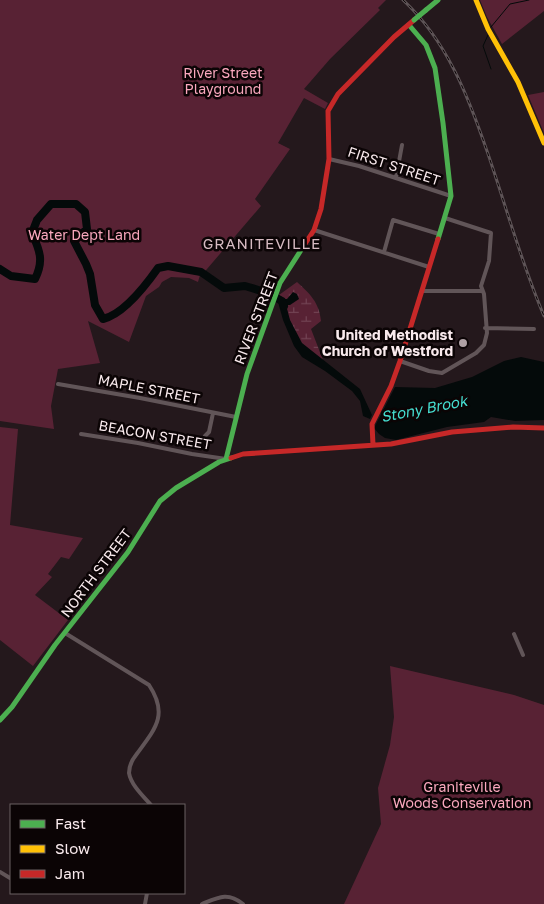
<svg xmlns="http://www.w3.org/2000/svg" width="544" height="904" font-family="'Golos Text',sans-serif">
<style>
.wetland{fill:url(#wetland-marsh)}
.green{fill:#582234}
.water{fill:#040a0a}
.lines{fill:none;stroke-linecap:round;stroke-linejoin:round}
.stream{stroke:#040a0a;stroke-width:1}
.river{stroke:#040a0a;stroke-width:8}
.street{stroke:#615558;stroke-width:4}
.fast{stroke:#4caf50;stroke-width:5}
.slow{stroke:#ffc107;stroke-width:5}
.jam{stroke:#c62828;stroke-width:5}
.rail-casing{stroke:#5e5457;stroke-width:3}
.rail{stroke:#0b0405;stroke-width:1;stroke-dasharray:4;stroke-linecap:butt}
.fast-bridge{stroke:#4caf50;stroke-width:5}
.poi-dot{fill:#aea0a4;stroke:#0b0405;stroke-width:2}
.labels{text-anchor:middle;stroke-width:5;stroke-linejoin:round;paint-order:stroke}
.park-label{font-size:14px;fill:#fba8be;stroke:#0b0405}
.street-label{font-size:14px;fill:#f9eaed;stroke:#0b0405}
.poi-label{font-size:14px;font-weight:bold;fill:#f9eaed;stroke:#0b0405;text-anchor:end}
.neighbourhood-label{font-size:15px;letter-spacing:1px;fill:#d6bac1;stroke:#0b0405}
.water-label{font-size:15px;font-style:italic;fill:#45dccf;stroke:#0b0405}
</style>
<defs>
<pattern id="wetland-marsh" width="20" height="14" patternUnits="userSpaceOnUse" patternTransform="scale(1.25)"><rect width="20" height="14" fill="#582234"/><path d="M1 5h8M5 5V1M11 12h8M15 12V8" fill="none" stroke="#714252"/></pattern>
</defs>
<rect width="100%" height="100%" fill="#24181c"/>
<path class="wetland" d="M 297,282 C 310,294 319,302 321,321 L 311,329 L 323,360 C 316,355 306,350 301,343 C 294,331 284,312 287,299 L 283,299 L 279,295 Z"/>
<path class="green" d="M 0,0 L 386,0 L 378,8 L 380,10 L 330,59 L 304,89 L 328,103 L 325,109 L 304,98 L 278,143 L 290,149 L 255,199 L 261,206 L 201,276 L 200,275 L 198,282 L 189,278 L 171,277 L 162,282 L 159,287 L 146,296 L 129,342 L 88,321 L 100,363 L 58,369 L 51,406 L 54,429 L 0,421 Z
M 480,0 L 544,0 L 544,11 L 502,44 L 487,17 Z
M 544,92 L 544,133 L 528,95 Z
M 0,427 L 18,429 L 10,525 L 83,538 L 69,559 L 61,557 L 48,574 L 52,577 L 35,595 L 68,620 L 33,666 L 0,640 Z
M 390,666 L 514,695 L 544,705 L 544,904 L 344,904 L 381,824 L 378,788 L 390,745 L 394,717 Z"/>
<path class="water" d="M 293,292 L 297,294 L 299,299 L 290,305 L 286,305 L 290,320 L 302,343 L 360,389 L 372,415 L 370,419 L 363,416 L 360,401 L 352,391 L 325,371 L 302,357 L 294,346 L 283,320 L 278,302 L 279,295 L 284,299 L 287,299 Z
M 521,357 L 544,362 L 544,420 L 515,421 L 491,417 L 484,422 L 447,427 L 396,440 L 385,438 L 379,434 L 374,428 L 395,387 L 435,388 L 472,377 L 504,361 Z"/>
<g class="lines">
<path class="stream" d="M 491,27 L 510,4 L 529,0
M 488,35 L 483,46 L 491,69"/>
<path class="river" d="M 0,269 L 11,276 L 35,279 C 44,261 40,251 32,233 L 37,220 L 51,204 L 76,204 L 85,212 L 87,229 L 74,241 L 86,264 L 90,274 L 95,305 L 103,319 C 124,314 146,285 158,268 L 168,266 L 201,272 L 224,288 L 245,286 L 265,292 L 282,301 L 284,306"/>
<path class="street" d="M 329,159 L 359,166 L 451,196
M 396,178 L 402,145
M 314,230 L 429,267
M 384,252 L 393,220 L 439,234
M 422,291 L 482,291
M 485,328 L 534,329
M 400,361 L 429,371 L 442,373 L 476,353 L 484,345 L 487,333 L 484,294 L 481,286 L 489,261 L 491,233 L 445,218
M 58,384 L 140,398 L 236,417
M 81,434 L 138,443 L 192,454 L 226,459
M 205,436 L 209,432 L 213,413
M 65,633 L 149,685 C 169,715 155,729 136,755 C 132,760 129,766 129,773 C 131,785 143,796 151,805
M 514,634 L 523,655
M 0,872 L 10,878
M 145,904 L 147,893
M 202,904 C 219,897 228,892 243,904"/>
<path class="fast" d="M 426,10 L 438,0
M 409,25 L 426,45 L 435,68 L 443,123 L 451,196 L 438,239
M 226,459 L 247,374 L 280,283 L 303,247
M 0,720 L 12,707 L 55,645 L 128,552 L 160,501 L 176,488 L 219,462 L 231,458"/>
<path class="slow" d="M 476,0 L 488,29 L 518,82 L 544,143"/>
<path class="jam" d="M 303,247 L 314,230 L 321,209 L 329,159 L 328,111 L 338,94 L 394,37 L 414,20
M 373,445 L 372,424 L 391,386 L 400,361 L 438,239
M 231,458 L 243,454 L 391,444 L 452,432 L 513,427 L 544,428"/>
<g class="rail-casing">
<path id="rail" d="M 403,0 C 447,41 468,96 487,151 C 506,206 521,262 544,316"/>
</g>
<use href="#rail" class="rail"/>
<path class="fast-bridge" d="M 414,20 L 426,10"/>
</g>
<circle class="poi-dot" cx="463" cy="343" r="5"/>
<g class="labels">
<g class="park-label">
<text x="223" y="78">River Street<tspan x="223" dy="16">Playground</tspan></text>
<text x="84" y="240">Water Dept Land</text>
<text x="462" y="792">Graniteville<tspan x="462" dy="16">Woods Conservation</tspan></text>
</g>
<g class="street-label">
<text transform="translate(394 166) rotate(18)" y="5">FIRST STREET</text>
<text transform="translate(256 318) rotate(-69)" y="5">RIVER STREET</text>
<text transform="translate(149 389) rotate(11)" y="5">MAPLE STREET</text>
<text transform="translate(155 435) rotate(10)" y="5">BEACON STREET</text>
<text transform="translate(96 573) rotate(-53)" y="5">NORTH STREET</text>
</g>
<g class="poi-label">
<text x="453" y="340">United Methodist<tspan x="453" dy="16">Church of Westford</tspan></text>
</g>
<g class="neighbourhood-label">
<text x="262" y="249">GRANITEVILLE</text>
</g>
<g class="water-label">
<text transform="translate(424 409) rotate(-11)" y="5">Stony Brook</text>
</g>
</g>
<rect x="10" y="804" width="175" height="90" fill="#0b0405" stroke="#6a6062"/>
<rect x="20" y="820" width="25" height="8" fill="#4caf50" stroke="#6a6062"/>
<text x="55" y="829" font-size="15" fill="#f9eaed">Fast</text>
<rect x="20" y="845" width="25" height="8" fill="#ffc107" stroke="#6a6062"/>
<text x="55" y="854" font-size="15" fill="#f9eaed">Slow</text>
<rect x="20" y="870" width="25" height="8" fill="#c62828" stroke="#6a6062"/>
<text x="55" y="879" font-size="15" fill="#f9eaed">Jam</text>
</svg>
